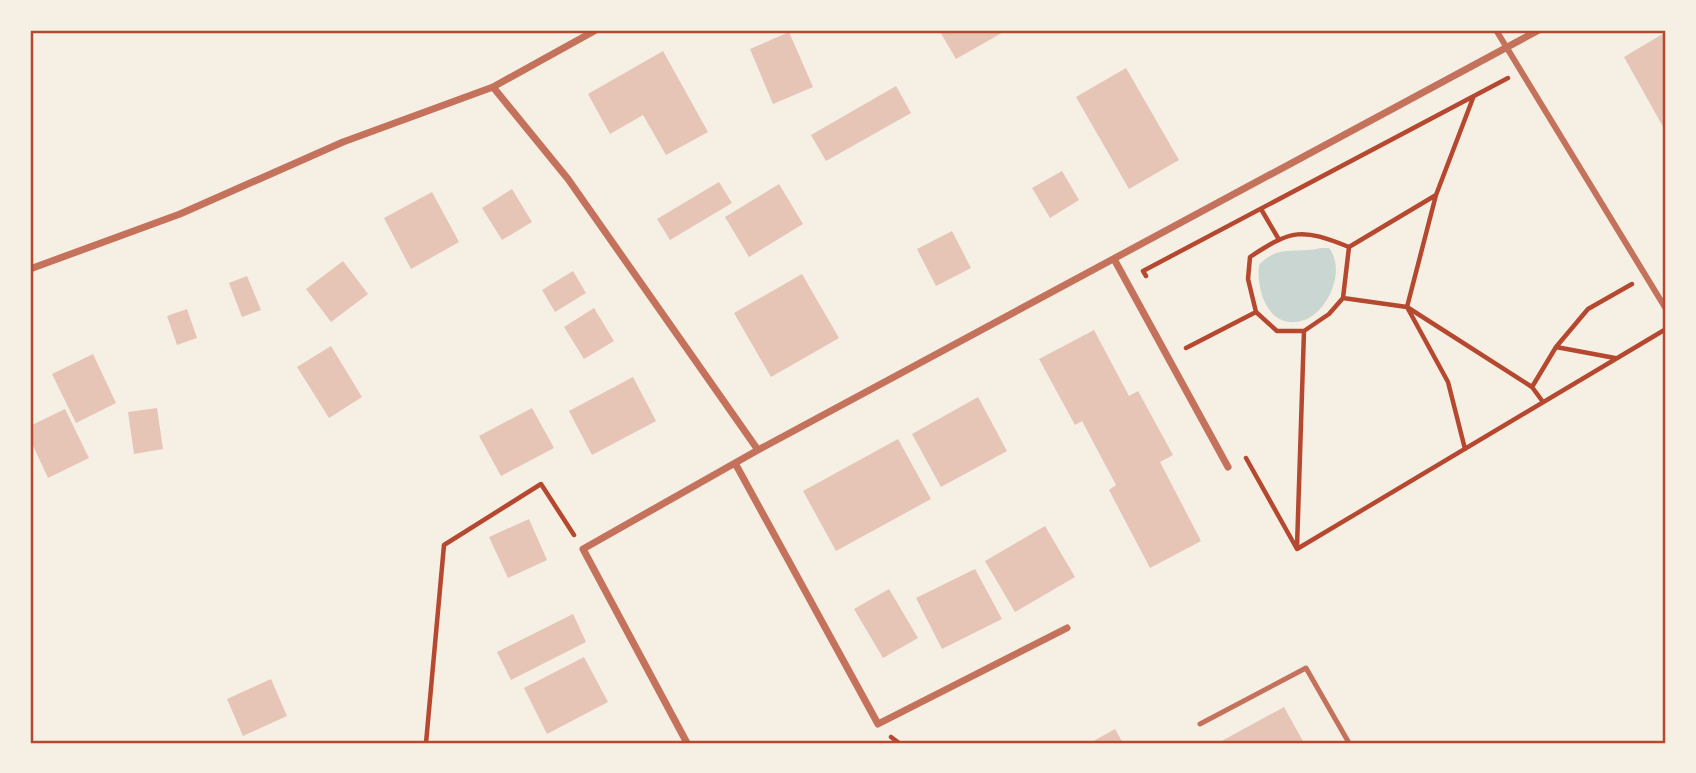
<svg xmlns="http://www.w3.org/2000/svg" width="1696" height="773" font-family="Manrope,sans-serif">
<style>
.water{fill:#c9d6d2}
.building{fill:#e6c5b7}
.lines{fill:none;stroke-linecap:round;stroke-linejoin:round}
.path{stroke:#b5482f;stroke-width:4.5}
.service{stroke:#c5725c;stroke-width:5}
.pedestrian{stroke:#c5725c;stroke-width:6}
.minor{stroke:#c5725c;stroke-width:7}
.neatline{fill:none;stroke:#b5482f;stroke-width:2.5}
</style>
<rect width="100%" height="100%" fill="#f6efe4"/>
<path class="water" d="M 1321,248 L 1329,248 C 1346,269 1329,312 1304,320 C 1269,332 1256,291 1259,265 C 1278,244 1297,254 1321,248 Z"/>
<path class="building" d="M 939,30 L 1007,30 L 956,59 Z
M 789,32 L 813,87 L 773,104 L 750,49 Z
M 1666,32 L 1666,132 L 1624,57 Z
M 663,51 L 708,132 L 666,155 L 643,115 L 610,134 L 588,94 Z
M 1126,68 L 1179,160 L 1129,189 L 1076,97 Z
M 896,86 L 911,113 L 826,161 L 811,135 Z
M 1062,171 L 1079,200 L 1050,218 L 1032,188 Z
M 719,182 L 732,203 L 670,240 L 657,219 Z
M 779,184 L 803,224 L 749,257 L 725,217 Z
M 512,189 L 532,222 L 502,240 L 482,208 Z
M 432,192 L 459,242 L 411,269 L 384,218 Z
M 952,231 L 971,268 L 936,286 L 917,249 Z
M 343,261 L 368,294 L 331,322 L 306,289 Z
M 573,271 L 586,293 L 555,312 L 542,290 Z
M 802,274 L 839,338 L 771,377 L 734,313 Z
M 247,276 L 261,310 L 242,317 L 229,283 Z
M 594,308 L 614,341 L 584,359 L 564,327 Z
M 187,309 L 197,338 L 177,345 L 167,316 Z
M 1094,330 L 1129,396 L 1138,391 L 1173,455 L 1160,462 L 1201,541 L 1150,568 L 1109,490 L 1116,485 L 1082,421 L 1075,425 L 1039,359 Z
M 331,346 L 362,397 L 329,418 L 297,367 Z
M 93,354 L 116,403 L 76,423 L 52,374 Z
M 633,377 L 656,421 L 592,455 L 569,411 Z
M 978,397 L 1007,451 L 941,487 L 912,434 Z
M 157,408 L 163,449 L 134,454 L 128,412 Z
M 532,408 L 554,448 L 501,476 L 479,436 Z
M 65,409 L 89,458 L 48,478 L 30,439 L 30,426 Z
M 898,439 L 931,499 L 836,551 L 803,491 Z
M 529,519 L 547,560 L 508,578 L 489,537 Z
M 1045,526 L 1075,577 L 1015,612 L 985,561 Z
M 975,569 L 1002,619 L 942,649 L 916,598 Z
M 889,589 L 918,638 L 883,658 L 854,609 Z
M 573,614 L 586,642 L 511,680 L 497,652 Z
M 584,657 L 608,702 L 547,734 L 524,688 Z
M 271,679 L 287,716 L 243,736 L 227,699 Z
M 1284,707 L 1304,743 L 1218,743 Z
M 1115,729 L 1123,743 L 1090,743 Z"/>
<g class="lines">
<path class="path" d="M 1261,209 L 1278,238
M 1349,247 C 1302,228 1292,229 1250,257 L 1248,279 L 1256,312 L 1277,331 L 1304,331 L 1329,314 L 1343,298 L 1349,247 L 1436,195
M 1146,276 L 1143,271 L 1508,78
M 1343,298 L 1407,307 L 1532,387 L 1556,347 L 1615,358
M 1556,347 L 1588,309 L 1632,284
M 1186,348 L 1256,312
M 1532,387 L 1543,402
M 1465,449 L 1448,382 L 1407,307 L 1436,195 L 1473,98
M 1246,458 L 1297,549 L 1666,329
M 1297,547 L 1304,331
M 891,737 L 899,743
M 426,743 L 444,545 L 541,484 L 574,535"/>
<path class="service" d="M 1200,724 L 1306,668 L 1349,743"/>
<path class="pedestrian" d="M 1496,30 L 1666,309"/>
<path class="minor" d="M 493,87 L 568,179 L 758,450
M 1114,259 L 1228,467
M 30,269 L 180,214 L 343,142 L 493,87 L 596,30
M 735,463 L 878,724 L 1067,628
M 687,743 L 583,549 L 758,450 L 1539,30"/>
</g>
<rect width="1696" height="773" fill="none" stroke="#f6efe4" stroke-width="63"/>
<rect x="32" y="32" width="1632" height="710" class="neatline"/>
</svg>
